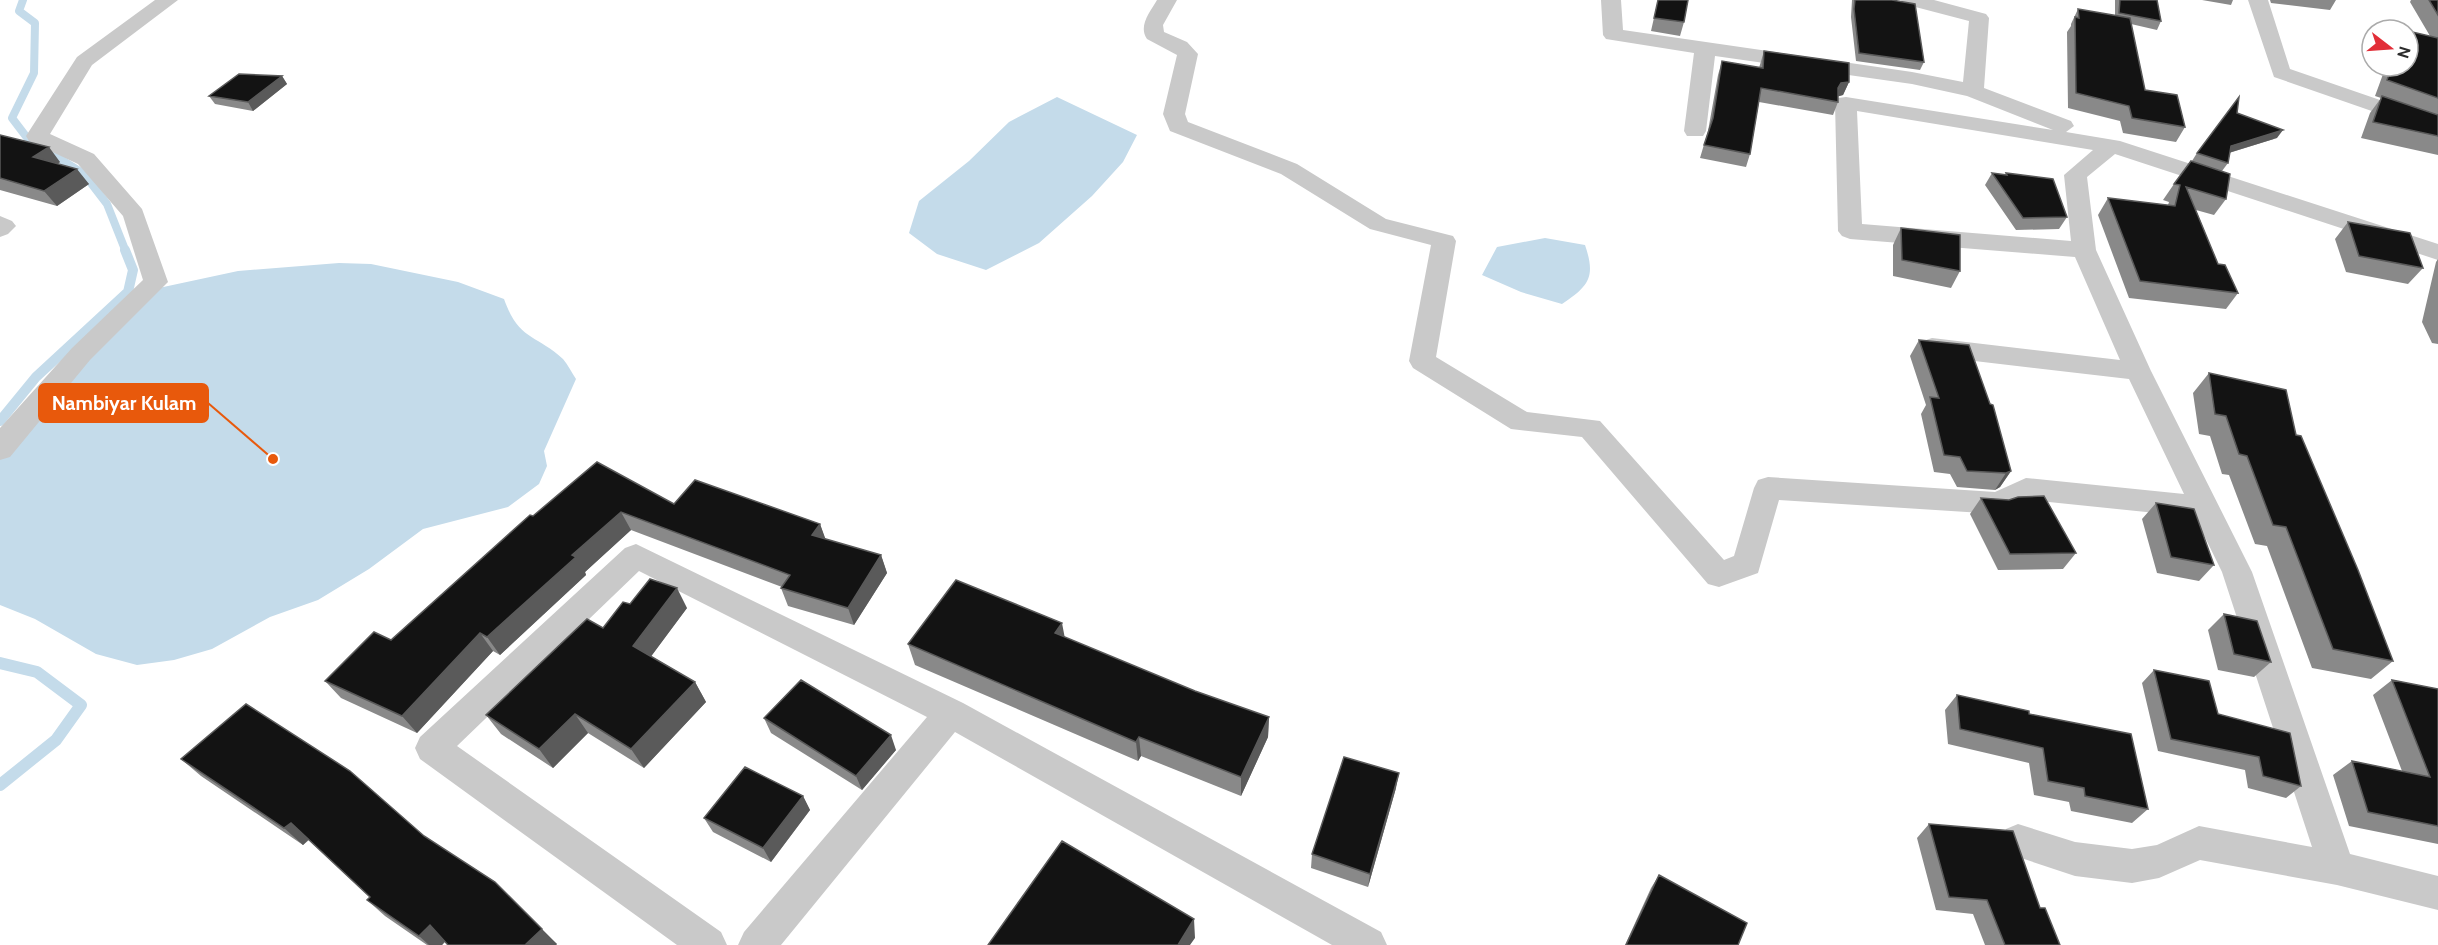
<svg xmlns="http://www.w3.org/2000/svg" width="2438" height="945" font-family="Cabin,sans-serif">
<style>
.water{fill:#c4dbea}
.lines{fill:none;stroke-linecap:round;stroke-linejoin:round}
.stream-far2{stroke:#c4dbea;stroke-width:8}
.stream-far1{stroke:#c4dbea;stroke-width:10}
.stream{stroke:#c4dbea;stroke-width:12}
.street{fill:#c9c9c9;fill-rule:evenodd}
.wall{fill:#898989}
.shaded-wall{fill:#5a5a5a}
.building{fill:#131313;stroke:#5a5a5a;stroke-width:1.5}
.leader{fill:none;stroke:#e8590c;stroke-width:2}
.callout-dot{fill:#e8590c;stroke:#fff;stroke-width:2}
.callout{fill:#e8590c;stroke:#e8590c;stroke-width:2}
.callout-label{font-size:20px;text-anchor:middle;font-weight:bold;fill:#fff}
</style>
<rect width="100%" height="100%" fill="#fff"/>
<path class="water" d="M 1057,97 L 1137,135 L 1123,162 L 1092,196 L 1039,243 L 986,270 L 937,254 L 909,233 L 919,201 L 969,161 L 1009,122 Z
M 1545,238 L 1585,245 C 1596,277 1589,286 1562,304 L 1521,292 L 1482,275 L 1497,247 Z
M 339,263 L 371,264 L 458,282 L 504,299 C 519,341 536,334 563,359 C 568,365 572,373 576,379 L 544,451 L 547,466 L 539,484 L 508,507 L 423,529 L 369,569 L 318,600 L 270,617 L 212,649 L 174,660 L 137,665 L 96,654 L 35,619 L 0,605 L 0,438 L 154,289 L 238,271 Z"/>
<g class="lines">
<path class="stream-far2" d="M 23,0 L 19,11 L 35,23 L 34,73 L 12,118 L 28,139 L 84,174 L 107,204 L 126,252"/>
<path class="stream-far1" d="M 0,421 L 36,377 L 128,292 L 133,270 L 125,250"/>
<path class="stream" d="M 0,663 L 37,672 L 81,705 L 56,740 L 0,785"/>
<path class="street" d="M 155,0 L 178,0 L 92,65 L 50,134 L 94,154 L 142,209 L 168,282 L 90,360 L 10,457 L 0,460 L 0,428 L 72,348 L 143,280 L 123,216 L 78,164 L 29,141 L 26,136 L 77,57 Z
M 1157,0 L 1177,0 L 1163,25 L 1164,32 L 1187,42 L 1198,54 L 1185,114 L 1188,122 L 1297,164 L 1386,219 L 1453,236 L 1456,241 L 1436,357 L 1527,412 L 1600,421 L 1724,560 L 1734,556 L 1754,488 L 1758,480 L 1768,477 L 1995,492 L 2026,478 L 2184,494 L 2129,379 L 1932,356 L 1923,353 L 1919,347 L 1923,341 L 1932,338 L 2120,360 L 2075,257 L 1850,239 L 1842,236 L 1838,231 L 1835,103 L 1838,98 L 1846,97 L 2053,130 L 1967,96 L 1912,84 L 1715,56 L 1706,131 L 1703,136 L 1687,136 L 1684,131 L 1694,53 L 1606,39 L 1603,35 L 1601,0 L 1621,0 L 1623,30 L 1912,72 L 1963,82 L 1969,21 L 1904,4 L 1901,0 L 1934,0 L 1986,14 L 1989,18 L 1984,88 L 2071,121 L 2074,126 L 2066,132 L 2120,141 L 2438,244 L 2438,260 L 2115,154 L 2087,177 L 2096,250 L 2151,371 L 2252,572 L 2350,854 L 2438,876 L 2438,910 L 2337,885 L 2200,860 L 2159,878 L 2132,883 L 2075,876 L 2006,853 L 2000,841 L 2006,829 L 2018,824 L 2075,842 L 2132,849 L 2157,845 L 2199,826 L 2312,847 L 2222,572 L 2195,517 L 2029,500 L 1998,514 L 1779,500 L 1758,573 L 1719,587 L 1708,584 L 1582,437 L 1511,429 L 1413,368 L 1409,361 L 1431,245 L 1370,229 L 1281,174 L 1170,131 L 1163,114 L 1177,55 L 1147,39 C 1138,26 1150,12 1157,0 ZM 1857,111 L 2093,150 L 2064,175 L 2071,241 L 1862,224 Z
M 2248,0 L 2268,0 L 2290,69 L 2438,120 L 2438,134 L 2274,77 Z
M 0,216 L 12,221 L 16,226 L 8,234 L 0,237 Z
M 636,544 L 963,703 L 1381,932 L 1387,945 L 1332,945 L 955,732 L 781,945 L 738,945 L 744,932 L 927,717 L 639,571 L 457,746 L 721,932 L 727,945 L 677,945 L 420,759 L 415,748 L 420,737 L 625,548 Z"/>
</g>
<path class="wall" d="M 1658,0 L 1688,0 L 1684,22 L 1680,36 L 1651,31 Z
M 1852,0 L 1892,0 L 1924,62 L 1920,70 L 1856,61 L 1851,17 Z
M 2115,0 L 2157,0 L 2161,21 L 2157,30 L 2131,24 L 2145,90 L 2185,127 L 2176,142 L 2123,133 L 2120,121 L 2068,108 L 2067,32 L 2071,26 L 2071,24 L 2078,9 L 2115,16 Z
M 2202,0 L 2233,0 L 2231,5 Z
M 2270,0 L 2336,0 L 2330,10 L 2271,3 Z
M 2411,0 L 2438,0 L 2438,155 L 2361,138 L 2370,113 L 2381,98 L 2375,96 L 2386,66 L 2408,66 L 2430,36 L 2410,2 Z
M 1764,51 L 1849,82 L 1843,95 L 1838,96 L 1838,102 L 1833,115 L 1759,102 L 1750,154 L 1746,167 L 1700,158 L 1708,131 L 1718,75 L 1722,61 L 1759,68 Z
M 282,76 L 287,84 L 253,111 L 215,104 L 209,96 Z
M 0,135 L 60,162 L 58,164 L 89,184 L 57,206 L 0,190 Z
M 2277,138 L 2229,153 L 2228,163 L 2222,171 L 2226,199 L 2214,215 L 2196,210 L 2218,264 L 2238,293 L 2226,309 L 2129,298 L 2098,215 L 2108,198 L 2168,205 L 2169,202 L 2163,200 L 2174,184 L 2192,161 L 2197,153 Z
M 1992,173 L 2005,175 L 2006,173 L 2067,217 L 2059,229 L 2016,230 L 1985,185 Z
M 2348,222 L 2423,268 L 2408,284 L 2346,272 L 2335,239 Z
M 1901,228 L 1960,271 L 1951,288 L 1893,276 L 1893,245 Z
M 2438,259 L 2438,344 L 2432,343 L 2422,322 L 2436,262 Z
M 1919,340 L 2011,471 L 2000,487 L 1995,490 L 1957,487 L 1950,474 L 1934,472 L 1921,414 L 1926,405 L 1910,356 Z
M 2209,373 L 2296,435 L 2393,661 L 2371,679 L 2312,668 L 2267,546 L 2255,544 L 2229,475 L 2222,474 L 2210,436 L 2199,434 L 2193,393 Z
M 1981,498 L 2009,500 L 2076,553 L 2063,569 L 1998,570 L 1970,514 Z
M 2156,503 L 2214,565 L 2199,581 L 2157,573 L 2142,519 Z
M 674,504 L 820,524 L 825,539 L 881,555 L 887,573 L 854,625 L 788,606 L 781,588 L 782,587 L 631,530 L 585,572 L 586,575 L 500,655 L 493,651 L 417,733 L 341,698 L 325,681 L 391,640 L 533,516 Z
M 630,604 L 687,608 L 651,656 L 695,682 L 706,702 L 644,768 L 588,733 L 553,768 L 501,734 L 486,715 L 603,628 Z
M 2224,614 L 2271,662 L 2254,677 L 2218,670 L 2208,630 Z
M 1064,637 L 1195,691 L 1269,717 L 1268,737 L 1241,796 L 1141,756 L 1138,761 L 915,665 L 908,644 Z
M 2154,670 L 2218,714 L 2301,786 L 2286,798 L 2248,788 L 2245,770 L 2158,751 L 2142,683 Z
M 2392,680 L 2438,689 L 2438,844 L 2349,826 L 2333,775 L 2352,761 L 2402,771 L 2373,695 Z
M 1957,695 L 2029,714 L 2148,809 L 2132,823 L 2071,811 L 2069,802 L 2034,795 L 2029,763 L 1948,744 L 1945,710 Z
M 764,718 L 896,750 L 862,790 L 771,733 Z
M 181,759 L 424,836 L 557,944 L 556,945 L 448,945 L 445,942 L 442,945 L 427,945 L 385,916 L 367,900 L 370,897 L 309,840 L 303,845 L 201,776 Z
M 1396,788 L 1368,887 L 1311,868 L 1312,854 Z
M 803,796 L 810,810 L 771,862 L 713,832 L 704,818 Z
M 1929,824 L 2040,908 L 2060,945 L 1985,945 L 1973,914 L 1936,910 L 1917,838 Z
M 1659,875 L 1738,945 L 1625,945 L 1651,888 Z"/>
<path class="shaded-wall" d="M 282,76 L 287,84 L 253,111 L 248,102 Z
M 1849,82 L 1843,95 L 1836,97 L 1833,102 L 1841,83 Z
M 2283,130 L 2277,138 L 2225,154 L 2231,146 Z
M 49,147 L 60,162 L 45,172 L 33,157 Z
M 77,169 L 89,184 L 57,206 L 44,191 Z
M 2011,471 L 2000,487 L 1995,490 L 2006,473 Z
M 621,512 L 631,530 L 585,572 L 586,575 L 500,655 L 487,637 L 572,555 Z
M 820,524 L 827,543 L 812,535 Z
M 881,555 L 887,573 L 854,625 L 848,608 Z
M 677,588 L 687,608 L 644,666 L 633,646 Z
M 1062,623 L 1066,644 L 1055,633 Z
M 480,633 L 493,651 L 417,733 L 402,716 Z
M 695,682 L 706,702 L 644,768 L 631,749 Z
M 575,714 L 588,733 L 553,768 L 539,749 Z
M 1269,717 L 1268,737 L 1241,796 L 1241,777 Z
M 891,735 L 896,750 L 862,790 L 856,776 Z
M 1139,737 L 1141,756 L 1138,761 L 1136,742 Z
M 1399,773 L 1396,788 L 1368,887 L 1370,874 Z
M 803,796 L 810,810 L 771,862 L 763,848 Z
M 291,823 L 309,839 L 303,845 L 284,828 Z
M 1194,919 L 1195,938 L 1190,945 L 1178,945 Z
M 430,925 L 446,940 L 442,945 L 429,945 L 419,936 Z
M 542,929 L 557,944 L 556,945 L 525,945 Z"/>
<path class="building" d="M 1658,0 L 1688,0 L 1684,22 L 1654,18 Z
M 1855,0 L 1892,0 L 1915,4 L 1924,62 L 1859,53 L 1854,9 Z
M 2120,0 L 2157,0 L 2161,21 L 2119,13 Z
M 2429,0 L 2438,0 L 2438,15 Z
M 2078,9 L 2130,18 L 2145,90 L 2177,95 L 2185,127 L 2132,118 L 2129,106 L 2076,93 L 2075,17 L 2079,18 Z
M 2408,31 L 2438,38 L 2438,98 L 2387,80 L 2392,66 L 2408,66 Z
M 1764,51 L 1849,63 L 1849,82 L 1841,83 L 1838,88 L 1838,102 L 1761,88 L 1750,154 L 1704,145 L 1713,118 L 1722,61 L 1763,68 Z
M 239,74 L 282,76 L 248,102 L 209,96 Z
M 2382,96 L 2438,115 L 2438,136 L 2373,122 Z
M 2239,97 L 2237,113 L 2283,130 L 2231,146 L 2228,163 L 2197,153 Z
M 0,135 L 49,147 L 33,157 L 77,169 L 44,191 L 0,178 Z
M 2191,161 L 2230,174 L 2226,199 L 2186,187 L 2218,264 L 2225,265 L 2238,293 L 2140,281 L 2108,198 L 2175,206 L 2180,185 L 2174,184 Z
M 1992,173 L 2007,175 L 2006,173 L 2053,179 L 2067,217 L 2023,218 Z
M 2348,222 L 2410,233 L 2423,268 L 2359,256 Z
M 1901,228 L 1960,235 L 1960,271 L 1902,260 Z
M 1919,340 L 1969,345 L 1990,404 L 1993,405 L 2011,471 L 2006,473 L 1967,471 L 1960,457 L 1944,455 L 1930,397 L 1939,398 Z
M 2209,373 L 2286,390 L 2296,435 L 2301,436 L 2318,476 L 2358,570 L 2393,661 L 2333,649 L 2286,527 L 2273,525 L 2247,456 L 2239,454 L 2226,416 L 2215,414 Z
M 597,462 L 674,504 L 695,480 L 820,524 L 812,535 L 881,555 L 848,608 L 781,588 L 790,575 L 621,512 L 572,555 L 576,557 L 487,637 L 480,633 L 402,716 L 325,681 L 374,632 L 391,640 L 530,515 L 533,516 Z
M 2044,496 L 2076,553 L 2010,554 L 1981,498 L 2009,500 L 2018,497 Z
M 2156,503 L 2194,509 L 2214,565 L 2171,557 Z
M 650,579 L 677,588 L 633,646 L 695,682 L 631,749 L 575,714 L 539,749 L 486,715 L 587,619 L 603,628 L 623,602 L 630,604 Z
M 956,580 L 1062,623 L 1055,633 L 1195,691 L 1269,717 L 1241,777 L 1139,737 L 1136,742 L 908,644 Z
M 2224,614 L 2257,621 L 2271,662 L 2234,654 Z
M 2154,670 L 2209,681 L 2218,714 L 2290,733 L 2301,786 L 2263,776 L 2259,757 L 2171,739 Z
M 801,680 L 891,735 L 856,776 L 764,718 Z
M 2392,680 L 2438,689 L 2438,826 L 2368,812 L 2352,761 L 2430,777 Z
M 1957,695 L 2029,711 L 2029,714 L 2131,734 L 2148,809 L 2085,796 L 2084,788 L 2048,781 L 2043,748 L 1960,729 Z
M 246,704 L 350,771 L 424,836 L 495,882 L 542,929 L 525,945 L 448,945 L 430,925 L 419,936 L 367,900 L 370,897 L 291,823 L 284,828 L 181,759 Z
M 1344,757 L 1399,773 L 1370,874 L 1312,854 Z
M 745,767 L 803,796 L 763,848 L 704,818 Z
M 1929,824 L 2013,831 L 2040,908 L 2045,908 L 2060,945 L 2005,945 L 1987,900 L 1949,897 Z
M 1062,841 L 1194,919 L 1178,945 L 988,945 Z
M 1659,875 L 1747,923 L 1738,945 L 1626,945 Z"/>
<path class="leader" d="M273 459L208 403"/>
<circle class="callout-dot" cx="273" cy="459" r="6"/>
<rect class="callout" x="39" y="384" width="169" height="38" rx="6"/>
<g class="callout-label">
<text x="124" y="410">Nambiyar Kulam</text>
</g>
<g transform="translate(2390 48) rotate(107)"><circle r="28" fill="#ffffff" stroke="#ababab" stroke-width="1.5"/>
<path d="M0-4.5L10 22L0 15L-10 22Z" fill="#e22e38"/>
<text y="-9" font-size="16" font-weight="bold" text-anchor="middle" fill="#2c2c2c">N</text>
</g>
</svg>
